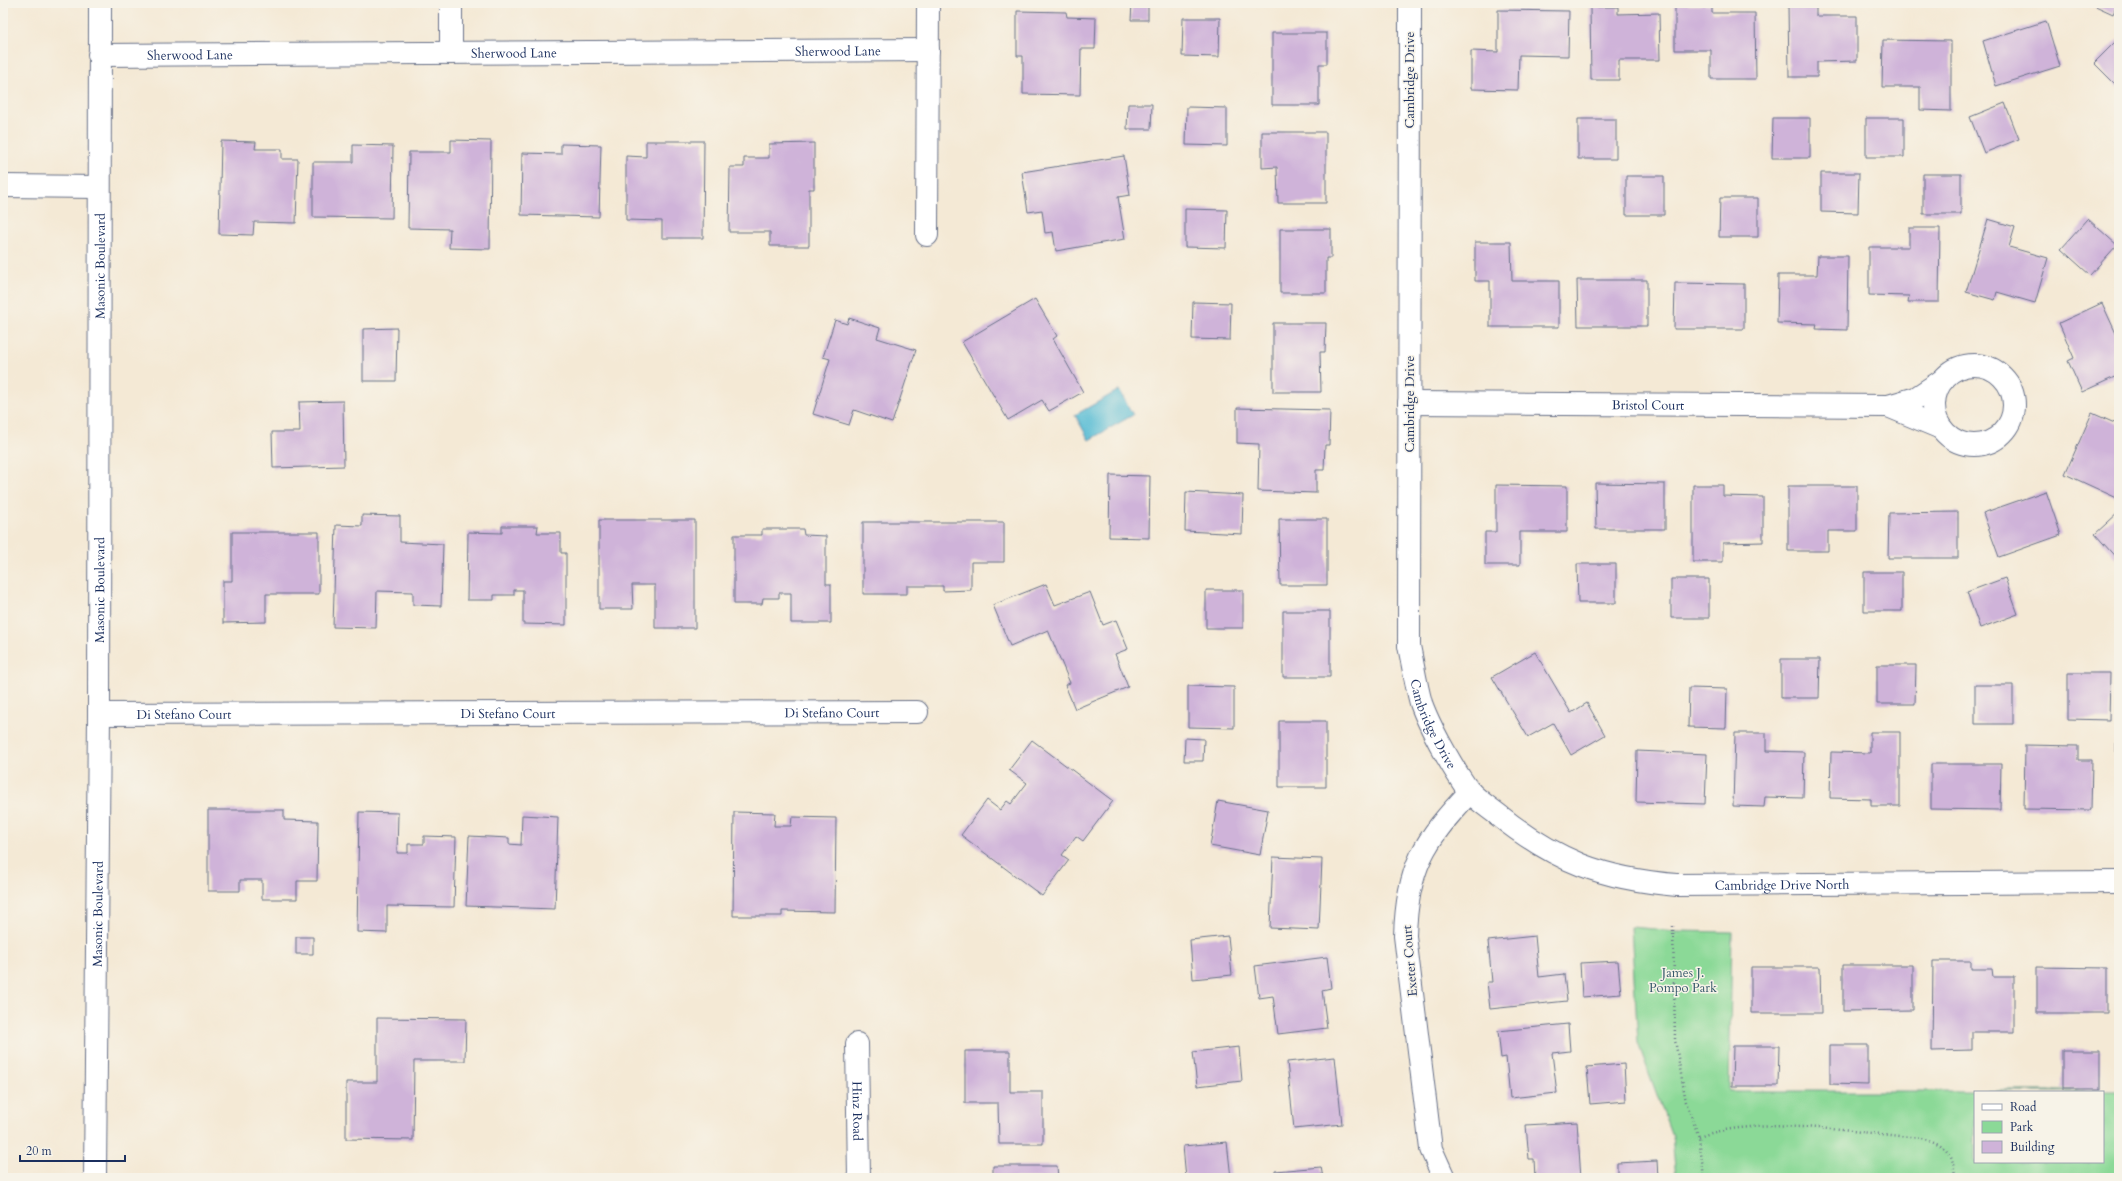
<svg xmlns="http://www.w3.org/2000/svg" width="2122" height="1181" font-family="Cardo,serif">
<style>
.green{fill:#8bd997;stroke:#53847a;fill-rule:evenodd}
.water{fill:#56bcd4;stroke:#387699}
.building{fill:#cfb3d9}
.lines{fill:none;stroke-linecap:round;stroke-linejoin:round}
.minor-casing{stroke:#677088;stroke-width:24}
.path{stroke:#677088;stroke-width:2.5;stroke-dasharray:1 3;stroke-linecap:butt}
.minor{stroke:#fff;stroke-width:22}
.labels{text-anchor:middle;stroke-width:3;stroke-linejoin:round;paint-order:stroke}
.street-label{font-size:13px;fill:#1b2f5e;stroke:#f7f3e8}
.park-label{font-size:13px;fill:#375a6c;stroke:#f7f3e8}
</style>
<rect width="100%" height="100%" fill="#f7f3e8"/>
<filter id="ink" filterUnits="userSpaceOnUse"><feTurbulence type="fractalNoise" baseFrequency=".025" numOctaves="2"/><feDisplacementMap in="SourceGraphic" scale="8" xChannelSelector="R" yChannelSelector="G"/><feConvolveMatrix kernelMatrix="1 2 1 2 8 2 1 2 1" color-interpolation-filters="sRGB"/></filter>
<filter id="wash" filterUnits="userSpaceOnUse"><feTurbulence type="fractalNoise" baseFrequency=".012" numOctaves="4" result="noise"/><feDisplacementMap in="SourceGraphic" scale="16" xChannelSelector="R" yChannelSelector="G"/><feGaussianBlur stdDeviation="0.9" result="paint"/><feColorMatrix in="noise" values="0 0 0 0 0 0 0 0 0 0 0 0 0 0 0 0 0 1.4 0 .05"/><feComposite in="paint" operator="in"/></filter>
<g filter="url(#wash)">
<rect width="100%" height="100%" fill="#f4e9d5"/>
<path class="green" d="M 1631,927 L 1677,931 L 1732,932 L 1729,1091 L 2119,1091 L 2119,1178 L 1676,1178 L 1672,1136 L 1638,1043 ZM 1975,1092 L 2103,1092 L 2103,1162 L 1975,1162 Z"/>
<path class="water" d="M 1119,390 L 1133,415 L 1089,440 L 1075,415 Z"/>
<g id="blocks">
<path class="building" d="M 1132,3 L 1148,3 L 1148,20 L 1131,20 Z
M 2089,3 L 2118,3 L 2113,14 Z
M 1675,5 L 1712,5 L 1712,13 L 1755,13 L 1756,79 L 1711,79 L 1711,50 L 1675,50 Z
M 1788,5 L 1816,5 L 1816,16 L 1857,16 L 1857,61 L 1817,62 L 1817,77 L 1789,77 Z
M 1590,7 L 1618,7 L 1618,14 L 1659,13 L 1660,60 L 1619,60 L 1619,80 L 1591,80 Z
M 1498,10 L 1569,11 L 1568,56 L 1519,55 L 1518,90 L 1471,89 L 1471,51 L 1498,52 Z
M 1017,11 L 1066,12 L 1067,17 L 1096,18 L 1095,49 L 1081,49 L 1080,95 L 1023,94 L 1023,56 L 1017,56 Z
M 1183,18 L 1220,18 L 1219,57 L 1182,56 Z
M 2046,21 L 2060,66 L 1996,86 L 1983,41 Z
M 1272,33 L 1327,33 L 1327,64 L 1319,64 L 1319,105 L 1272,105 Z
M 2119,38 L 2119,88 L 2094,63 Z
M 1883,40 L 1951,41 L 1951,111 L 1920,110 L 1920,87 L 1882,87 Z
M 2005,103 L 2019,139 L 1984,153 L 1970,117 Z
M 1128,104 L 1152,104 L 1151,129 L 1127,129 Z
M 1187,107 L 1227,108 L 1227,146 L 1186,145 Z
M 1773,118 L 1810,118 L 1810,158 L 1772,158 Z
M 1866,118 L 1904,118 L 1904,157 L 1866,157 Z
M 1578,119 L 1616,119 L 1616,159 L 1578,159 Z
M 1262,132 L 1326,132 L 1326,203 L 1278,203 L 1277,167 L 1262,168 Z
M 451,140 L 491,141 L 490,249 L 449,248 L 450,229 L 408,228 L 409,152 L 451,152 Z
M 221,141 L 256,142 L 255,149 L 282,149 L 282,159 L 298,159 L 296,223 L 254,222 L 253,235 L 219,234 Z
M 646,141 L 704,141 L 703,238 L 662,238 L 662,221 L 626,220 L 626,156 L 646,157 Z
M 814,143 L 814,189 L 809,189 L 809,246 L 770,246 L 770,232 L 729,232 L 730,167 L 744,167 L 744,158 L 769,158 L 769,144 Z
M 561,144 L 601,145 L 599,217 L 521,215 L 522,153 L 561,154 Z
M 353,145 L 393,146 L 392,218 L 313,217 L 313,162 L 353,162 Z
M 1124,156 L 1130,195 L 1118,197 L 1125,239 L 1056,251 L 1053,232 L 1045,233 L 1042,210 L 1028,212 L 1022,172 Z
M 1821,173 L 1859,173 L 1858,213 L 1821,212 Z
M 1923,174 L 1961,174 L 1961,214 L 1923,214 Z
M 1626,176 L 1664,176 L 1664,215 L 1626,215 Z
M 1720,198 L 1758,198 L 1758,237 L 1719,237 Z
M 1185,209 L 1227,210 L 1226,248 L 1185,247 Z
M 1988,219 L 2015,227 L 2009,247 L 2048,258 L 2035,303 L 1997,292 L 1995,300 L 1966,292 Z
M 2088,219 L 2117,245 L 2090,275 L 2061,249 Z
M 1909,228 L 1940,228 L 1939,302 L 1908,302 L 1909,296 L 1869,295 L 1869,247 L 1909,247 Z
M 1280,229 L 1331,229 L 1331,258 L 1326,258 L 1326,293 L 1280,293 Z
M 1475,242 L 1511,242 L 1512,281 L 1559,281 L 1559,327 L 1490,327 L 1490,281 L 1475,281 Z
M 1818,256 L 1848,256 L 1847,330 L 1816,329 L 1817,324 L 1777,323 L 1778,275 L 1817,275 Z
M 1577,280 L 1647,280 L 1647,326 L 1578,326 Z
M 1675,283 L 1744,284 L 1744,329 L 1674,329 Z
M 1035,299 L 1057,336 L 1053,339 L 1083,392 L 1049,411 L 1042,400 L 1008,420 L 962,342 Z
M 1193,302 L 1231,303 L 1230,340 L 1192,339 Z
M 2102,303 L 2119,340 L 2119,375 L 2082,392 L 2068,361 L 2074,358 L 2059,323 Z
M 849,318 L 880,328 L 877,338 L 916,350 L 892,423 L 854,410 L 849,425 L 813,414 L 830,359 L 823,357 L 835,320 L 847,324 Z
M 1273,323 L 1326,323 L 1325,352 L 1320,352 L 1321,392 L 1273,392 Z
M 397,328 L 396,381 L 363,381 L 363,329 Z
M 343,401 L 344,466 L 273,468 L 272,432 L 300,432 L 299,402 Z
M 1237,408 L 1330,410 L 1329,445 L 1325,445 L 1324,470 L 1316,470 L 1316,493 L 1258,491 L 1259,444 L 1237,443 Z
M 2092,413 L 2119,425 L 2119,499 L 2065,474 Z
M 1110,475 L 1150,476 L 1149,538 L 1109,537 Z
M 1595,483 L 1665,484 L 1665,529 L 1596,529 Z
M 1496,485 L 1567,486 L 1567,532 L 1520,532 L 1520,565 L 1485,565 L 1485,532 L 1496,532 Z
M 1693,485 L 1723,485 L 1723,496 L 1763,497 L 1763,542 L 1723,543 L 1723,562 L 1693,562 Z
M 1788,486 L 1857,486 L 1857,531 L 1828,531 L 1828,551 L 1788,551 Z
M 2046,491 L 2061,535 L 1999,557 L 1983,513 Z
M 1186,492 L 1243,495 L 1242,534 L 1185,531 Z
M 1958,512 L 1958,558 L 1888,558 L 1889,513 Z
M 2119,512 L 2119,561 L 2095,534 Z
M 362,515 L 400,516 L 400,542 L 443,544 L 441,606 L 413,605 L 413,592 L 377,591 L 376,628 L 333,627 L 336,525 L 362,526 Z
M 1279,519 L 1327,519 L 1327,585 L 1280,585 Z
M 599,520 L 695,520 L 695,628 L 655,628 L 655,585 L 632,585 L 633,609 L 599,609 Z
M 863,522 L 1004,522 L 1004,562 L 971,562 L 971,590 L 943,591 L 943,586 L 907,586 L 907,594 L 863,594 Z
M 502,526 L 538,526 L 537,533 L 561,533 L 561,553 L 566,553 L 566,625 L 523,624 L 523,590 L 514,590 L 514,595 L 494,595 L 494,600 L 467,600 L 468,532 L 502,533 Z
M 762,529 L 803,529 L 804,535 L 826,536 L 826,584 L 831,584 L 831,623 L 791,623 L 791,593 L 779,593 L 779,598 L 763,598 L 762,604 L 734,604 L 734,535 L 762,535 Z
M 232,532 L 319,532 L 319,594 L 266,594 L 266,622 L 223,623 L 223,581 L 232,581 Z
M 1577,564 L 1616,564 L 1616,603 L 1578,603 Z
M 1864,572 L 1902,572 L 1902,611 L 1864,611 Z
M 2005,578 L 2018,614 L 1980,628 L 1967,592 Z
M 1671,579 L 1709,579 L 1709,618 L 1671,618 Z
M 1046,584 L 1055,605 L 1090,592 L 1103,625 L 1116,620 L 1128,649 L 1115,654 L 1128,687 L 1075,709 L 1065,685 L 1070,683 L 1048,630 L 1010,646 L 993,605 Z
M 1206,590 L 1243,590 L 1243,628 L 1206,628 Z
M 1283,611 L 1330,611 L 1330,677 L 1283,677 Z
M 1535,652 L 1571,713 L 1587,703 L 1605,735 L 1571,755 L 1553,723 L 1528,737 L 1492,677 Z
M 1781,659 L 1820,659 L 1819,698 L 1781,698 Z
M 1877,665 L 1916,665 L 1915,704 L 1877,704 Z
M 2068,673 L 2110,673 L 2109,720 L 2068,719 Z
M 1975,685 L 2013,685 L 2013,724 L 1975,724 Z
M 1188,686 L 1234,687 L 1234,728 L 1188,727 Z
M 1689,688 L 1727,689 L 1726,728 L 1688,727 Z
M 1279,721 L 1326,721 L 1326,787 L 1279,787 Z
M 1870,732 L 1900,732 L 1900,806 L 1871,806 L 1871,799 L 1830,798 L 1831,752 L 1870,753 Z
M 1735,733 L 1766,733 L 1766,751 L 1804,752 L 1803,798 L 1765,797 L 1764,807 L 1733,806 Z
M 1185,738 L 1204,739 L 1203,761 L 1184,761 Z
M 1032,740 L 1113,801 L 1083,841 L 1076,836 L 1062,855 L 1069,860 L 1042,896 L 961,835 L 987,800 L 1000,810 L 1007,801 L 1011,804 L 1027,783 L 1009,770 Z
M 2116,743 L 2119,743 L 2119,796 L 2116,796 Z
M 2025,745 L 2078,746 L 2078,760 L 2092,760 L 2091,810 L 2024,809 Z
M 1637,751 L 1707,754 L 1705,804 L 1636,802 Z
M 1931,764 L 2001,764 L 2000,810 L 1931,809 Z
M 1218,801 L 1268,810 L 1260,855 L 1210,846 Z
M 208,810 L 284,810 L 284,820 L 318,821 L 317,881 L 297,881 L 297,899 L 262,899 L 262,880 L 240,880 L 240,891 L 208,891 Z
M 359,812 L 398,813 L 397,853 L 408,853 L 408,844 L 424,844 L 424,836 L 456,837 L 454,907 L 387,906 L 387,933 L 357,932 Z
M 734,812 L 775,813 L 774,826 L 791,826 L 792,817 L 836,818 L 835,912 L 782,911 L 782,916 L 733,916 Z
M 522,815 L 558,817 L 555,909 L 466,906 L 469,836 L 509,838 L 509,844 L 521,845 Z
M 1273,857 L 1322,859 L 1319,930 L 1270,928 Z
M 1228,936 L 1232,975 L 1193,979 L 1190,940 Z
M 1535,936 L 1539,977 L 1564,974 L 1567,1001 L 1490,1009 L 1487,982 L 1492,982 L 1488,941 Z
M 296,937 L 313,937 L 313,954 L 296,954 Z
M 1327,957 L 1331,988 L 1322,990 L 1327,1028 L 1278,1034 L 1273,996 L 1259,998 L 1255,966 Z
M 1618,961 L 1621,994 L 1582,997 L 1580,963 Z
M 1933,961 L 1971,961 L 1971,969 L 1992,969 L 1993,977 L 2014,977 L 2014,1032 L 1972,1032 L 1972,1050 L 1932,1051 Z
M 1843,965 L 1913,965 L 1913,1010 L 1843,1011 Z
M 1751,967 L 1820,967 L 1821,1013 L 1751,1013 Z
M 2037,967 L 2107,968 L 2107,1013 L 2037,1013 Z
M 377,1018 L 466,1019 L 465,1061 L 414,1061 L 413,1140 L 346,1139 L 346,1082 L 377,1082 Z
M 1568,1024 L 1570,1051 L 1552,1053 L 1557,1093 L 1510,1098 L 1506,1057 L 1501,1058 L 1498,1031 Z
M 1830,1045 L 1868,1045 L 1868,1085 L 1830,1084 Z
M 1733,1046 L 1779,1046 L 1778,1086 L 1732,1086 Z
M 1239,1047 L 1242,1081 L 1197,1086 L 1193,1052 Z
M 2062,1050 L 2100,1050 L 2100,1089 L 2062,1089 Z
M 965,1051 L 1010,1051 L 1010,1092 L 1043,1092 L 1043,1144 L 999,1144 L 998,1103 L 965,1103 Z
M 1335,1057 L 1342,1124 L 1294,1129 L 1287,1062 Z
M 1624,1064 L 1626,1101 L 1590,1104 L 1587,1067 Z
M 1577,1122 L 1581,1178 L 1535,1178 L 1534,1159 L 1529,1159 L 1526,1125 Z
M 1227,1142 L 1231,1178 L 1186,1178 L 1183,1146 Z
M 1657,1161 L 1658,1178 L 1617,1178 L 1617,1163 Z
M 993,1166 L 1057,1166 L 1058,1178 L 993,1178 Z
M 1321,1167 L 1323,1178 L 1275,1178 L 1275,1171 Z"/>
</g>
</g>
<g filter="url(#ink)">
<use href="#blocks" fill-opacity="0" stroke="#677088" stroke-width="1"/>
<g class="lines">
<g class="minor-casing">
<g id="minor">
<path d="M 451,3 L 451,53"/>
<path id="s1" d="M 1410,3 L 1409,646 C 1413,665 1416,685 1421,703 C 1429,726 1454,771 1469,791 C 1476,799 1488,807 1497,814 C 1555,861 1603,879 1677,885 L 2119,882"/>
<path id="s2" d="M 99,55 L 928,50"/>
<path d="M 3,186 L 98,187"/>
<path d="M 927,235 L 928,3"/>
<circle cx="1974" cy="405" r="40"/>
<path id="s3" d="M 1409,403 L 1888,406 L 1916,398 L 1943,380"/>
<path d="M 1888,406 L 1941,428"/>
<path id="s4" d="M 99,714 L 917,712"/>
<path id="s5" d="M 857,1044 L 859,1178"/>
<path id="s6" d="M 95,1178 L 99,714 L 100,3"/>
<path d="M 1444,1178 L 1431,1149 L 1405,936 C 1407,868 1424,840 1470,792"/>
</g>
</g>
<path class="path" d="M 1673,926 L 1675,1040 L 1686,1102 L 1699,1137 L 1704,1178
M 1699,1137 C 1755,1115 1859,1133 1921,1138 C 1948,1145 1951,1150 1954,1178"/>
<use href="#minor" class="minor"/>
</g>
</g>
<g class="labels">
<g class="street-label">
<text dy="5" stroke="none"><textPath href="#s2" startOffset="739">Sherwood Lane</textPath></text>
<text dy="5" stroke="none"><textPath href="#s2" startOffset="415">Sherwood Lane</textPath></text>
<text dy="5" stroke="none"><textPath href="#s2" startOffset="91">Sherwood Lane</textPath></text>
<text transform="translate(1409 80) rotate(-90)" y="5">Cambridge Drive</text>
<text dy="5" stroke="none"><textPath href="#s6" startOffset="912">Masonic Boulevard</textPath></text>
<text transform="translate(1409 404) rotate(-90)" y="5">Cambridge Drive</text>
<text dy="5" stroke="none"><textPath href="#s3" startOffset="239">Bristol Court</textPath></text>
<text dy="5" stroke="none"><textPath href="#s6" startOffset="588">Masonic Boulevard</textPath></text>
<text dy="5" stroke="none"><textPath href="#s4" startOffset="409">Di Stefano Court</textPath></text>
<text dy="5" stroke="none"><textPath href="#s4" startOffset="733">Di Stefano Court</textPath></text>
<text dy="5" stroke="none"><textPath href="#s4" startOffset="85">Di Stefano Court</textPath></text>
<text dy="5" stroke="none"><textPath href="#s1" startOffset="725">Cambridge Drive</textPath></text>
<text dy="5" stroke="none"><textPath href="#s1" startOffset="1140">Cambridge Drive North</textPath></text>
<text dy="5" stroke="none"><textPath href="#s6" startOffset="264">Masonic Boulevard</textPath></text>
<text transform="translate(1409 961) rotate(-95)" y="5">Exeter Court</text>
<text dy="5" stroke="none"><textPath href="#s5" startOffset="67">Hinz Road</textPath></text>
</g>
<g class="park-label">
<text x="1683" y="977">James J.<tspan x="1683" dy="15">Pompo Park</tspan></text>
</g>
</g>
<rect width="2122" height="1181" fill="none" stroke="#f7f3e8" stroke-width="16"/>
<rect x="1974" y="1091" width="130" height="72" fill="#f7f3e8" stroke="#9fa5b1"/>
<rect x="1982" y="1104" width="20" height="6" fill="#ffffff" stroke="#9fa5b1"/>
<text x="2010" y="1111" font-size="12" fill="#1b2f5e">Road</text>
<rect x="1982" y="1121" width="20" height="12" fill="#8bd997" stroke="#9fa5b1"/>
<text x="2010" y="1131" font-size="12" fill="#1b2f5e">Park</text>
<rect x="1982" y="1141" width="20" height="12" fill="#cfb3d9" stroke="#9fa5b1"/>
<text x="2010" y="1151" font-size="12" fill="#1b2f5e">Building</text>
<path d="M20 1155v6h105v-6" fill="none" stroke="#1b2f5e" stroke-width="2"/>
<text x="26" y="1155" font-size="12" fill="#1b2f5e" stroke="#f7f3e8" stroke-width="3" paint-order="stroke">20 m</text>
</svg>
